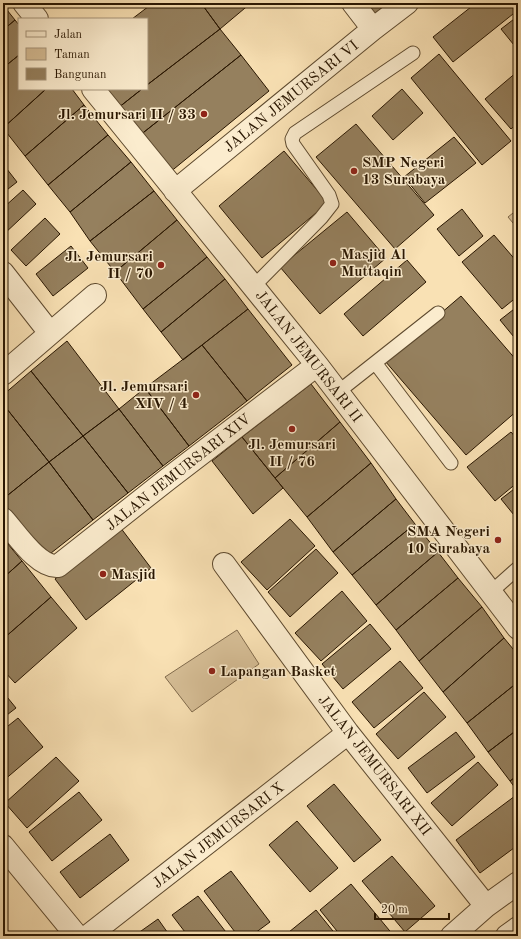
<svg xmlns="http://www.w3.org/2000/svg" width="521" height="939" font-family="'Old Standard TT',serif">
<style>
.green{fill:#d6be96;stroke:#806a4c}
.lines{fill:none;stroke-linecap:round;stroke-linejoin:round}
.stream{stroke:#7b6648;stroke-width:7}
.building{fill:#95805e;stroke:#291601}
.lane-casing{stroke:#5d492e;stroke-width:15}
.street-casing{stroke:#5d492e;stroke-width:24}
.lane{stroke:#fbecce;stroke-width:13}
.street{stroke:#fbecce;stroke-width:22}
.poi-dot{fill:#8f2418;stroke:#fbecce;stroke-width:1.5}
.labels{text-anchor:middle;stroke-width:3;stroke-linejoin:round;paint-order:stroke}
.street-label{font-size:15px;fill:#291601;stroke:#fbecce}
.poi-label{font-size:15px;font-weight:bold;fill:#291601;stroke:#fbecce;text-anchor:end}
</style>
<rect width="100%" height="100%" fill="#f9e1b4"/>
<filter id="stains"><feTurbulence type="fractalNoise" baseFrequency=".005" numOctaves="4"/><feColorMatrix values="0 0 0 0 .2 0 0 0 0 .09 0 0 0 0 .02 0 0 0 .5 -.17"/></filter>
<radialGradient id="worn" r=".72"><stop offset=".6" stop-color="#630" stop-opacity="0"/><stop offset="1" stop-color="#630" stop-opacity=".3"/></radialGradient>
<path class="green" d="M 518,209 L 518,229 L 508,217 Z
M 237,630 L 259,664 L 192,712 L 165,677 Z"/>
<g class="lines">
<path class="stream" d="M 3,932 L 6,936"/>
</g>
<path class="building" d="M 153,3 L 201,3 L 220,29 L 147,85 L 147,19 L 132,19 Z
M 201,3 L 251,3 L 220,29 Z
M 363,3 L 388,3 L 373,15 Z
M 476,3 L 513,3 L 518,10 L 453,62 L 433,37 Z
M 3,5 L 15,20 L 3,30 Z
M 518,16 L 518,50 L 501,29 Z
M 15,20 L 19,25 L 19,55 L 3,68 L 3,30 Z
M 220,29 L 241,55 L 139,136 L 118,108 L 142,89 L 147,89 L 147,85 Z
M 439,54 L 511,141 L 482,165 L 411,78 Z
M 19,55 L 19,89 L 46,89 L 3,128 L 3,68 Z
M 241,55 L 269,91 L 169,173 L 139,136 Z
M 518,71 L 518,123 L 511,129 L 485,99 Z
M 46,89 L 72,89 L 84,105 L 25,156 L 3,128 Z
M 102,89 L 142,89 L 118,108 Z
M 402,89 L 423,113 L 393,140 L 372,116 Z
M 84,105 L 108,135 L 48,185 L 25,156 Z
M 356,124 L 434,215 L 395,249 L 316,157 Z
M 108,135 L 131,162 L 70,212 L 48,185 Z
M 454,137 L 476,163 L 425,203 L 404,177 Z
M 3,140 L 8,146 L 3,150 Z
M 284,151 L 328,203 L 262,258 L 219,206 Z
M 131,162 L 154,191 L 90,241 L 70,212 Z
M 3,164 L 17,182 L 3,193 Z
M 23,190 L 36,204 L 3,235 L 3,208 Z
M 154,191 L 177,220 L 115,272 L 90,241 Z
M 462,209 L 483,236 L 459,256 L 437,229 Z
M 347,212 L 386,258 L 320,314 L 280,267 Z
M 45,218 L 60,234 L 26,266 L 11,250 Z
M 177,220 L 207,257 L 143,309 L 115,272 Z
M 494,235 L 518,263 L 518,296 L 502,309 L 462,262 Z
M 71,246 L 88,268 L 53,296 L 36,274 Z
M 207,257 L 225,279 L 161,332 L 143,309 Z
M 407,260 L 426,282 L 363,336 L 344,314 Z
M 225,279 L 248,309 L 183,360 L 161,332 Z
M 461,296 L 518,362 L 518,410 L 466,455 L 385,361 Z
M 518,306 L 518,342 L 500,320 Z
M 248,309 L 292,365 L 247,401 L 202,345 Z
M 67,341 L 119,409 L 83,436 L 31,371 Z
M 202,345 L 247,401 L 189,446 L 145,388 Z
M 31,371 L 83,436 L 49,462 L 3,404 L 3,395 Z
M 311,384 L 340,422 L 275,478 L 242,437 Z
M 145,388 L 189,446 L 163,466 L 119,409 Z
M 3,404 L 49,462 L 3,499 Z
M 119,409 L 163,466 L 128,493 L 83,436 Z
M 340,422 L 371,463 L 307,517 L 275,478 Z
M 511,432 L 518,440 L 518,482 L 495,501 L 467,467 Z
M 83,436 L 128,493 L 93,520 L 49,462 Z
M 242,437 L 283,488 L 253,514 L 212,461 Z
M 49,462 L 93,520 L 46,557 L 3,507 L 3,499 Z
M 371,463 L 396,499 L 333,552 L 307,517 Z
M 518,486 L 518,520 L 501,499 Z
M 396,499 L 415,524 L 352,575 L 333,552 Z
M 290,519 L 315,546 L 267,590 L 241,562 Z
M 415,524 L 438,552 L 376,605 L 352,575 Z
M 120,527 L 151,568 L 86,620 L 55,579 Z
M 3,538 L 22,561 L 3,578 Z
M 316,549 L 338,573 L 290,617 L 268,592 Z
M 438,552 L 458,578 L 396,630 L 376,605 Z
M 22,561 L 51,597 L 3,639 L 3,578 Z
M 458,578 L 482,607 L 419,661 L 396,630 Z
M 342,591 L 367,621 L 321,661 L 295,633 Z
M 51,597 L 77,628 L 15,683 L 3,670 L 3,639 Z
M 482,607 L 504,638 L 443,692 L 419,661 Z
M 370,624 L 391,649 L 343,689 L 322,664 Z
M 504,638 L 518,655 L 518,682 L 467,723 L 443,692 Z
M 400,661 L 423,688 L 374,728 L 352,702 Z
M 518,682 L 518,729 L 488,752 L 467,723 Z
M 3,692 L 16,708 L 3,718 Z
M 424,692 L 446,717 L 398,759 L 376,734 Z
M 18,718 L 43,747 L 3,781 L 3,730 Z
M 518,729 L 518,775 L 510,781 L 488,752 Z
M 456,732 L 475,757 L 427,793 L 408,768 Z
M 56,757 L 79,781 L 27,828 L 5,803 Z
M 478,762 L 498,785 L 452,826 L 431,803 Z
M 518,775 L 518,792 L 510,781 Z
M 334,784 L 381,840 L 354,862 L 307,806 Z
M 79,792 L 102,820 L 52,861 L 29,832 Z
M 515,796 L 518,800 L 518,845 L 480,873 L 456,840 Z
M 297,821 L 338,868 L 310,892 L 269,845 Z
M 110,834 L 129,860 L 80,898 L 60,872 Z
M 392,856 L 435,906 L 405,932 L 362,881 Z
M 231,871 L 270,922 L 251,936 L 238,936 L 204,891 Z
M 351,884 L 394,936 L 341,936 L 320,910 Z
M 198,896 L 229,936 L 188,936 L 172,915 Z
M 316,910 L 337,936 L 293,936 L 289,932 Z
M 158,919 L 170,936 L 134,936 Z"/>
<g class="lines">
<g class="lane-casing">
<path id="lane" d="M 254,286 L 321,218 L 332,204 L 329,195 L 293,144 L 292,139 L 295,133 L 413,53
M 376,364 L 451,463
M 338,392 L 438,313
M 491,592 L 518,568"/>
</g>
<g class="street-casing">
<path id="street" d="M 24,3 L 37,19
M 353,3 L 373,29
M 93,89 L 317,365 L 518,628
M 175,191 L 373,29 L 407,3
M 3,273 L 50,333
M 3,374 L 95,295
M 3,519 C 16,533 38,568 58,566 L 168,479 L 317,365
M 224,564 L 348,733 L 486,906
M 3,846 L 77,936
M 88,936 L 348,733
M 452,936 L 486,906 L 518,883
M 507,936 L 518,928"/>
</g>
<use href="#lane" class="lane"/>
<use href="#street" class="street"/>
</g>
<g class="poi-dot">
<circle cx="204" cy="114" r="4"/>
<circle cx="354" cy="171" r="4"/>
<circle cx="333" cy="263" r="4"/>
<circle cx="161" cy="265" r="4"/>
<circle cx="196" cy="395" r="4"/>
<circle cx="292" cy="429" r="4"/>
<circle cx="498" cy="540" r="4"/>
<circle cx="103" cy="574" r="4"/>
<circle cx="212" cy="671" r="4"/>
</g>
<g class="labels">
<g class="street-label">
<text transform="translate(291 96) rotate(-39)" y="5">JALAN JEMURSARI VI</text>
<text transform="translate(309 356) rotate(52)" y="5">JALAN JEMURSARI II</text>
<text transform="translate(178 472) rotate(-38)" y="5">JALAN JEMURSARI XIV</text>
<text transform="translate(375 765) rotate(52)" y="5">JALAN JEMURSARI XII</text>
<text transform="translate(218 835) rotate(-38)" y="5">JALAN JEMURSARI X</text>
</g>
<g class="poi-label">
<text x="196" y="119">Jl. Jemursari II / 33</text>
<text x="362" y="167" text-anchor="start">SMP Negeri<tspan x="362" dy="17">13 Surabaya</tspan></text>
<text x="341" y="259" text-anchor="start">Masjid Al<tspan x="341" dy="17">Muttaqin</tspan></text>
<text x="153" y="261">Jl. Jemursari<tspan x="153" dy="17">II / 70</tspan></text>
<text x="188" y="391">Jl. Jemursari<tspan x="188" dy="17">XIV / 4</tspan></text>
<text x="292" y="449" text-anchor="middle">Jl. Jemursari<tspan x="292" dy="17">II / 76</tspan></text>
<text x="490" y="536">SMA Negeri<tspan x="490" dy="17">10 Surabaya</tspan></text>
<text x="111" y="579" text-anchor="start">Masjid</text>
<text x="220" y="676" text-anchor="start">Lapangan Basket</text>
</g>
</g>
<rect width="521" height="939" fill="none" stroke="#f9e1b4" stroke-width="16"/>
<rect x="4" y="4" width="513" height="931" fill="none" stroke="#291601" stroke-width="2"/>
<rect x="8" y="8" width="505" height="923" fill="none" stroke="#291601"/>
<rect x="18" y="18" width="130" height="72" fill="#fbecce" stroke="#a7967c"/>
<rect x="26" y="31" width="20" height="6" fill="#fbecce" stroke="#a7967c"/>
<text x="54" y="38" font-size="12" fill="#291601">Jalan</text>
<rect x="26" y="48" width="20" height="12" fill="#d6be96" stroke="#a7967c"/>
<text x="54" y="58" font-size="12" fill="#291601">Taman</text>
<rect x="26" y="68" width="20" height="12" fill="#95805e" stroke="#a7967c"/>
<text x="54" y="78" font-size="12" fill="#291601">Bangunan</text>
<path d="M375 913v6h74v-6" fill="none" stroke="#291601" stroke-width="2"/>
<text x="381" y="913" font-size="12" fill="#291601" stroke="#fbecce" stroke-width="3" paint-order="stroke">20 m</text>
<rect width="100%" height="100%" filter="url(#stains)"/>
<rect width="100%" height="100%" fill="url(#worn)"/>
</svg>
